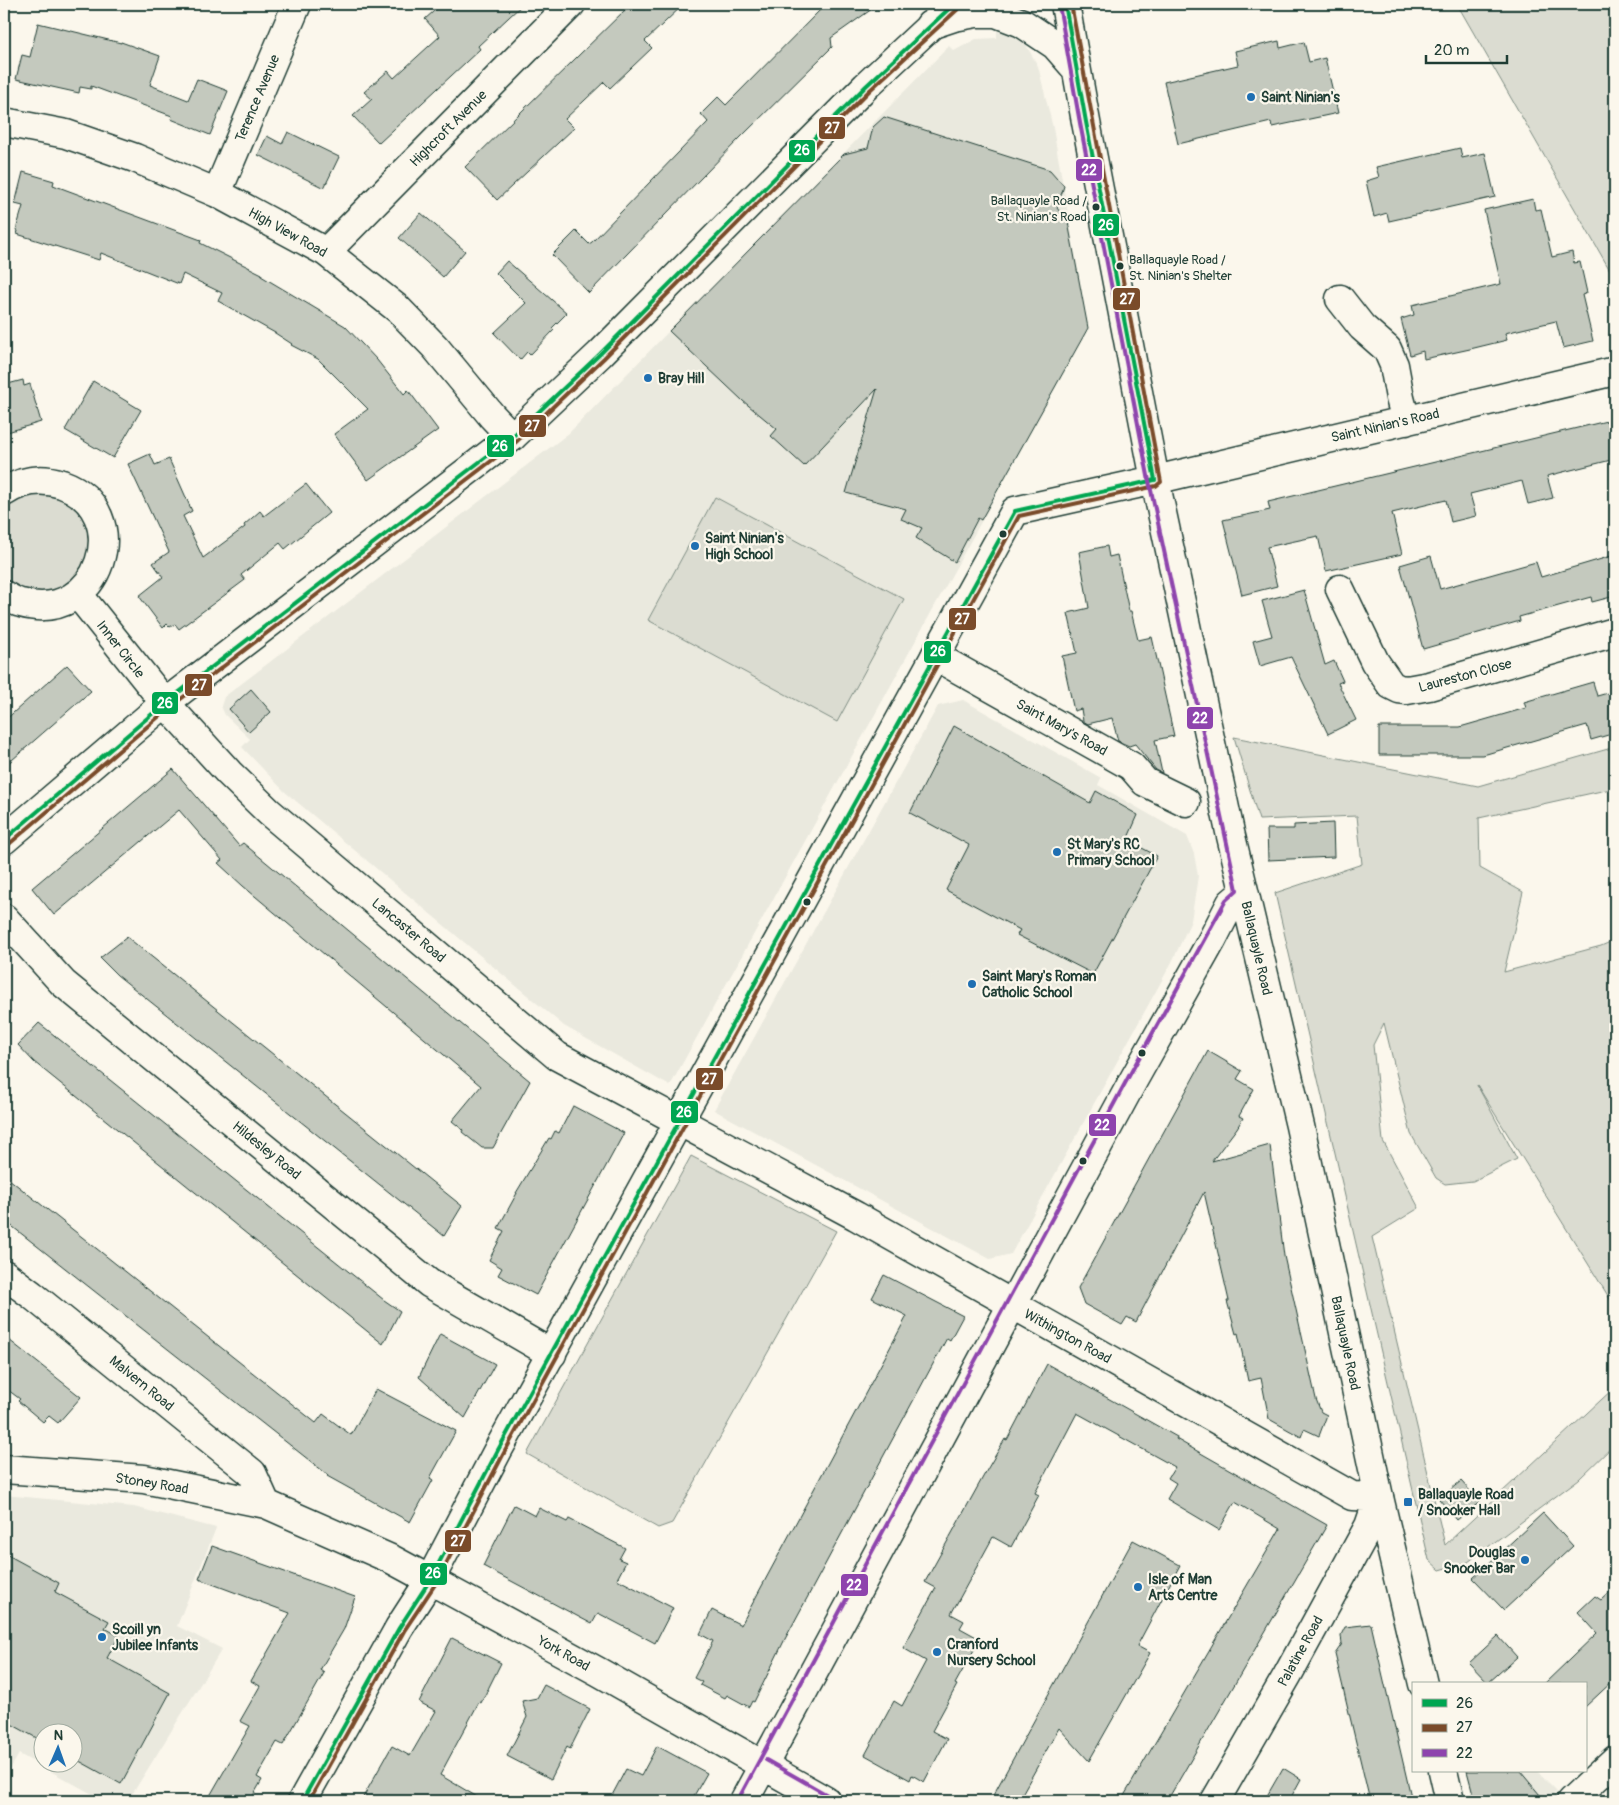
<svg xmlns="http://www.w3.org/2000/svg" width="1619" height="1805" font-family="Pangolin,sans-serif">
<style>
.built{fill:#eae9de;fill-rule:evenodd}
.green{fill:#dbdcd1;stroke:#7d8c82}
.building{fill:#c4c9be;stroke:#1f3d34}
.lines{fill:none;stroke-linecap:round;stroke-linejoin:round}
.minor-casing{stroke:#1f3d34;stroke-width:31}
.major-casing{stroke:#1f3d34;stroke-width:31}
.highway-casing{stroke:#1f3d34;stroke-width:31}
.minor{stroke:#fbf7ec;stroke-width:28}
.major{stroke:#fbf7ec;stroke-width:28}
.highway{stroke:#fbf7ec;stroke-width:28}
.bus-1-casing{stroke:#fbf7ec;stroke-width:8}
.bus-2-casing{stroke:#fbf7ec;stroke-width:8}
.bus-3-casing{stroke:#fbf7ec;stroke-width:8}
.bus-1{stroke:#00a651;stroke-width:4}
.bus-2{stroke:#7a4b2a;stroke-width:4}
.bus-3{stroke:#8e44ad;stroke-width:4}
.poi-dot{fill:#1f6fb2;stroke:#fbf7ec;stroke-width:2}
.bus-dot{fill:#1f3d34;stroke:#fbf7ec;stroke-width:2}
.labels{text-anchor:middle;stroke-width:4.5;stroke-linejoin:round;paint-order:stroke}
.bus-label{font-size:13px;fill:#1f3d34;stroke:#fbf7ec;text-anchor:end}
.poi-label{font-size:14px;font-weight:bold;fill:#1f3d34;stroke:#fbf7ec;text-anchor:start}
.street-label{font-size:14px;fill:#1f3d34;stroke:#fbf7ec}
.line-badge{stroke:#fbf7ec;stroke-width:2}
.badge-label{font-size:14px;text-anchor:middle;font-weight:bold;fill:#fff}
</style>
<rect width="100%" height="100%" fill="#fbf7ec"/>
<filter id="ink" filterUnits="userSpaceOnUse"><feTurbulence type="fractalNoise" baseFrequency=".02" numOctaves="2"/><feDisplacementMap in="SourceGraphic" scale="10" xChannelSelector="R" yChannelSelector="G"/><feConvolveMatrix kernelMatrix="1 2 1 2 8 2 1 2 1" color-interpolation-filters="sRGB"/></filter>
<g filter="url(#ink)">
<path class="built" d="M 997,31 L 1011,35 L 1026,45 L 1038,66 L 1053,128 L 1088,328 L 670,1086 L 564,1026 L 284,791 L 242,747 L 250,739 L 225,715 L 221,706 L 224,697 L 569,433 L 949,46 L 954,51 L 976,39 L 997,38 Z
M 963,700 L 1101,778 L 1098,785 L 1187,836 L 1194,854 L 1198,876 L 1191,921 L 1172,962 L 1011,1254 L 990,1259 L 714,1110 L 938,706 Z
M 4,1495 L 134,1507 L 216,1528 L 177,1626 L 222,1649 L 128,1801 L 105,1801 L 19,1754 L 9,1771 L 4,1768 ZM 42,1732 L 72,1732 L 72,1762 L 42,1762 Z
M 1466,1771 L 1537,1771 L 1557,1791 L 1545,1801 L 1474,1801 Z"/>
<path class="green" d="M 1457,4 L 1615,4 L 1615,279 Z
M 35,492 L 52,494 L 67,501 L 79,512 L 87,526 L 90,543 L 88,560 L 79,576 L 66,587 L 33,595 L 4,582 L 4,506 Z
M 715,497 L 904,599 L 837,722 L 648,620 Z
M 1234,737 L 1478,786 L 1615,747 L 1615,788 L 1479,818 L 1480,868 L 1523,892 L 1504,972 L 1601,946 L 1615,940 L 1615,1307 L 1477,1085 L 1517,1159 L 1473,1181 L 1445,1184 L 1436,1178 L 1411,1134 L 1384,1023 L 1373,1045 L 1383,1141 L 1419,1208 L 1372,1237 L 1445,1545 L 1615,1387 L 1615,1444 L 1579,1479 L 1468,1562 L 1440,1570 L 1429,1560 L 1275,893 L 1362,864 L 1357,816 L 1259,820 Z
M 691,1156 L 836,1231 L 672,1523 L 658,1528 L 527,1454 Z"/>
<path class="building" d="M 442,4 L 523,4 L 478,46 L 480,49 L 379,143 L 353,116 L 372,99 L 364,92 L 388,71 L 394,78 L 440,36 L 425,19 Z
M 631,4 L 684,4 L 645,41 L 652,48 L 610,88 L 604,82 L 565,119 L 574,128 L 497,200 L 465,167 Z
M 826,4 L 879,4 L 831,38 L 832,47 L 740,138 L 589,293 L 552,255 L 576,231 L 589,244 L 592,242 L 708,122 L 701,114 L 718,97 L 726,105 Z
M 38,23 L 121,43 L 121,42 L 160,56 L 150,85 L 188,100 L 197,79 L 228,91 L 210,135 L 171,119 L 172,116 L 91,86 L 91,89 L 80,87 L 79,93 L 16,79 L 22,55 L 30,57 Z
M 1279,41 L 1280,48 L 1304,42 L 1309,62 L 1325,58 L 1338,113 L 1272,127 L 1271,122 L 1178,144 L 1164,82 L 1238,65 L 1235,51 Z
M 884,117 L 1050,170 L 1064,186 L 1057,208 L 1068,222 L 1088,328 L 981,520 L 978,518 L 955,562 L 916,538 L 922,528 L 901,519 L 906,509 L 846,493 L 877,389 L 804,466 L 771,436 L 777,429 L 743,401 L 669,331 L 844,154 L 868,148 L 873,127 Z
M 288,132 L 339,157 L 324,188 L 258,155 L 267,136 L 282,144 Z
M 1460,148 L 1462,158 L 1485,153 L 1495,197 L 1389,221 L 1387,213 L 1374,217 L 1366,181 L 1379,177 L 1376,167 Z
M 23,172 L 54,181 L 53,185 L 201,240 L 200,243 L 262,274 L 261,276 L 345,326 L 377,360 L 404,394 L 408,390 L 438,430 L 368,480 L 334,434 L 368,409 L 318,359 L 291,345 L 292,344 L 275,333 L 218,301 L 222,293 L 183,274 L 179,284 L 101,253 L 99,260 L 17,234 L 18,231 L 16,230 L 23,206 L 15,204 Z
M 1533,199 L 1535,210 L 1541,209 L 1552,257 L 1572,252 L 1574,263 L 1580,262 L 1587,293 L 1582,295 L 1593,341 L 1563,348 L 1556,321 L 1505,333 L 1507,340 L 1470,349 L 1424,359 L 1423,351 L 1410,355 L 1401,319 L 1414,315 L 1412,305 L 1501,284 L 1484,210 Z
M 421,213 L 465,251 L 443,277 L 399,238 Z
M 507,261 L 567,313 L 552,328 L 554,330 L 530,355 L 527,352 L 520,360 L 494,333 L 526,303 L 496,273 Z
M 23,380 L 24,386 L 30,384 L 41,422 L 4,433 L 4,385 Z
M 93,381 L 141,410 L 113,458 L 65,430 Z
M 1615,419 L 1615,459 L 1547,476 L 1553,498 L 1528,504 L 1522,481 L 1470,494 L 1476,516 L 1451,522 L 1446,500 L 1392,513 L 1402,554 L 1326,571 L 1318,536 L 1267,547 L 1277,586 L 1242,595 L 1223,520 L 1270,510 L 1268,502 Z
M 150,454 L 155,465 L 169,459 L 192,511 L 183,516 L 203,558 L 245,527 L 244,525 L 260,511 L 264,516 L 306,484 L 329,513 L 285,549 L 280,543 L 241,575 L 245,580 L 179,629 L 175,624 L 170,627 L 167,624 L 163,628 L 139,596 L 163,577 L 153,563 L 169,552 L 128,464 Z
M 1107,546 L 1109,557 L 1117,555 L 1129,611 L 1131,611 L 1138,640 L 1152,637 L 1174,736 L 1155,740 L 1162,773 L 1156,770 L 1135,744 L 1129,746 L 1118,741 L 1112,718 L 1088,724 L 1083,721 L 1081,709 L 1074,711 L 1062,656 L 1077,653 L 1068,613 L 1089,608 L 1079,552 Z
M 1615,555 L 1615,596 L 1592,602 L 1591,597 L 1519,617 L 1520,621 L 1423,649 L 1400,565 L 1431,556 L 1440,589 L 1536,562 L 1541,577 Z
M 1304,590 L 1325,665 L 1334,661 L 1343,681 L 1338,683 L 1356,720 L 1328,734 L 1291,657 L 1260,666 L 1253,641 L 1272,636 L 1262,601 Z
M 67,665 L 91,691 L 4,767 L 4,721 Z
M 1593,682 L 1597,696 L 1615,691 L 1615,733 L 1591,740 L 1587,725 L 1483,755 L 1379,755 L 1379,727 L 1460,727 L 1526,708 L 1524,702 Z
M 251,689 L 271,712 L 249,732 L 229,709 Z
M 954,726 L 1090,803 L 1096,791 L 1138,815 L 1127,840 L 1157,856 L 1093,974 L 1017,935 L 1020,930 L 946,890 L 969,845 L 910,813 Z
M 173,769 L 239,846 L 243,843 L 530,1081 L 493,1148 L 482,1148 L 462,1132 L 463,1130 L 452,1121 L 481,1086 L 243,886 L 218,863 L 222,860 L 179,810 L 54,915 L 32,888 Z
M 1333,823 L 1334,857 L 1268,860 L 1267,829 L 1294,829 L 1294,825 Z
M 127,937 L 462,1206 L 444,1236 L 117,975 L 100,958 Z
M 39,1023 L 384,1300 L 400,1311 L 383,1344 L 34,1062 L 18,1045 Z
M 1208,1051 L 1242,1071 L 1237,1079 L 1254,1089 L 1239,1116 L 1243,1118 L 1237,1128 L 1212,1161 L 1270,1145 L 1284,1256 L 1316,1399 L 1321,1412 L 1327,1415 L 1319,1436 L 1304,1429 L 1301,1437 L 1269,1419 L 1261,1378 L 1248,1381 L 1238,1333 L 1236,1334 L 1227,1301 L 1229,1301 L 1204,1192 L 1136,1322 L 1127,1317 L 1122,1325 L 1084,1304 L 1078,1288 Z
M 573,1106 L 624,1133 L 536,1295 L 498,1275 L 502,1268 L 489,1260 L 504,1231 L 498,1228 L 517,1193 L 516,1193 L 549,1138 L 551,1139 L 555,1131 L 559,1133 Z
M 4,1175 L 316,1423 L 323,1414 L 351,1435 L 376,1389 L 456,1431 L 430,1478 L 433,1480 L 410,1522 L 327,1476 L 328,1475 L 4,1220 Z
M 884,1275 L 963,1316 L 950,1340 L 947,1338 L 785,1639 L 754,1702 L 752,1701 L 749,1707 L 727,1695 L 725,1698 L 700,1685 L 702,1682 L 694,1678 L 713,1641 L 700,1634 L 712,1610 L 741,1625 L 907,1316 L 872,1298 Z
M 440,1334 L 495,1364 L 465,1418 L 419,1377 Z
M 4,1336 L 81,1397 L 58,1423 L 49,1416 L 43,1422 L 18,1401 L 20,1399 L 4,1387 Z
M 1047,1364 L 1177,1437 L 1176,1439 L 1327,1525 L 1167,1801 L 1121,1801 L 1280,1529 L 1235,1502 L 1219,1530 L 1167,1499 L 1176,1483 L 1168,1478 L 1175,1467 L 1077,1413 L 1035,1493 L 1039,1495 L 1011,1547 L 993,1537 L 951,1614 L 964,1621 L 960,1628 L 980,1639 L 955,1684 L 957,1685 L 932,1731 L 947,1739 L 924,1782 L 912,1775 L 910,1780 L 865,1755 L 894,1701 L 902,1706 L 926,1661 L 903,1648 L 936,1588 L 925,1582 L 988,1468 L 1005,1439 L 1007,1440 Z
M 1461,1481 L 1480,1502 L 1457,1520 L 1439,1499 Z
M 514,1505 L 535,1516 L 539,1508 L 567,1522 L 569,1519 L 625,1548 L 619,1559 L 626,1562 L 617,1579 L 673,1608 L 655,1643 L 598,1613 L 592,1624 L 483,1566 Z
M 1543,1513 L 1573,1546 L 1504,1610 L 1473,1578 Z
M 1133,1540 L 1180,1565 L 1137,1646 L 1150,1653 L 1089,1761 L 1059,1728 L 1018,1801 L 990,1801 Z
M 212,1546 L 355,1597 L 344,1629 L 320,1670 L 324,1673 L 283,1745 L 277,1742 L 257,1777 L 262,1780 L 250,1801 L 207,1801 L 250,1726 L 240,1721 L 260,1686 L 251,1681 L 290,1613 L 199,1579 Z
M 4,1553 L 59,1583 L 55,1592 L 109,1621 L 105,1628 L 119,1636 L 107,1658 L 170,1693 L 121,1784 L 72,1757 L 72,1732 L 42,1732 L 42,1741 L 4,1720 Z
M 1615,1587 L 1615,1679 L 1585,1707 L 1585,1684 L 1544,1684 L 1597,1633 L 1578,1612 L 1595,1596 L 1601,1600 Z
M 1371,1624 L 1382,1672 L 1412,1801 L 1370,1801 L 1335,1654 L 1342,1644 L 1341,1635 L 1345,1627 Z
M 1498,1636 L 1517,1657 L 1488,1683 L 1469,1663 Z
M 452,1638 L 501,1663 L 481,1703 L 479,1702 L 440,1775 L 484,1801 L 361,1801 L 392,1746 L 410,1756 L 436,1711 L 419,1702 Z
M 544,1685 L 590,1709 L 570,1749 L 567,1747 L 551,1779 L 507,1756 L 527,1717 L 522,1701 L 537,1698 Z
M 657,1746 L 707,1773 L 691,1801 L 609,1801 L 626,1769 L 641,1776 Z
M 1283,1768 L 1301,1779 L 1289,1801 L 1264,1801 Z
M 1467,1771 L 1520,1771 L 1545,1801 L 1475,1801 Z"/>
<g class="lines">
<g class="minor-casing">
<path id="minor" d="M 4,122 L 66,134 L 135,158 L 217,193 L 326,252 L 398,309 L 435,347 L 492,416 L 512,437
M 217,193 L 297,4
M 326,252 L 571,4
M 1340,299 L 1362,327 L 1387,349 L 1394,365 L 1400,398 L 1406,421
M 1155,480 L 1615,371
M 4,492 C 22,480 41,477 62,484 C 137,511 100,626 21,603 C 15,602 9,598 4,595
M 1340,589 L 1375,662 L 1391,685 L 1399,689 L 1407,690 L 1429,686 L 1615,632
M 78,594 L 165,703 L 229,773 L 269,812 L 557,1056 L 856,1216 L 1352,1496 L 1379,1497 L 1369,1526 L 1287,1676 L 1215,1801
M 935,656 L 1131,766 L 1145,782 L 1186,802
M 4,918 L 63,983 L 429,1283 L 552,1354
M 4,1274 L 32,1295 L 252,1473 L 266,1504
M 4,1469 L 144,1479 L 266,1504 L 393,1560 L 430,1580
M 1571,1801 L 1615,1760"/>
</g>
<g class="major-casing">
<path id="major" d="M 1065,4 L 1086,122 L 1155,480 L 1230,832 L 1300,1126 L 1379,1497 L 1423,1684
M 930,25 L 954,17 L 976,13 L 996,13 L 1022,23 L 1055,45 L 1076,69
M 430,1580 L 599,1672 L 826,1801
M 1443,1771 L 1450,1801
M 302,1801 L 399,1628 L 430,1580 L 498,1450 L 1015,511 L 1155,480
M 744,1801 L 1134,1079 L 1212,940 L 1231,903 L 1244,892"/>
</g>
<g class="highway-casing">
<path id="highway" d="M 4,840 L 165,703 L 512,437 L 600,354 L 866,86 L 954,4"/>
</g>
<use href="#minor" class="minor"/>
<use href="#major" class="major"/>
<use href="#highway" class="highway"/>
<g class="bus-1-casing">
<path id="bus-1" d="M 4,840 L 165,703 L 512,437 L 600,354 L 866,86 L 954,4
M 302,1801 L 399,1628 L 430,1580 L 498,1450 L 1015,511 L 1155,480 L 1086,122 L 1065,4"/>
</g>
<g class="bus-2-casing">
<path id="bus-2" d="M 8,845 L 169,708 L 516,442 L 604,358 L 870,90 L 958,9
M 309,1801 L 404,1631 L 436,1583 L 504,1453 L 1019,516 L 1156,486 L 1161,482 L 1071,4"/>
</g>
<g class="bus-3-casing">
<path id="bus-3" d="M 766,1760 L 829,1796
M 739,1798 L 1129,1076 L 1226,900 L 1237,890 L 1149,481 L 1080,123 L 1059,5"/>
</g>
<use href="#bus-1" class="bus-1"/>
<use href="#bus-2" class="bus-2"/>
<use href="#bus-3" class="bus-3"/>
</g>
</g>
<g class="poi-dot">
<circle cx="1251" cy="97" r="5"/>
<circle cx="648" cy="378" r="5"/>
<circle cx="695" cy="546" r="5"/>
<circle cx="1057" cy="852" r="5"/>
<circle cx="972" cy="984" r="5"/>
<rect x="1403" y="1497" width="10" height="10" rx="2.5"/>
<circle cx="1525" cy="1560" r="5"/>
<circle cx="1138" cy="1587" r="5"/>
<circle cx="102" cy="1637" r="5"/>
<circle cx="937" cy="1652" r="5"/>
</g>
<g class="bus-dot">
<circle cx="1096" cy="207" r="4.5"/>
<circle cx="1120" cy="266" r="4.5"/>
<circle cx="1003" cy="534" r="4.5"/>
<circle cx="807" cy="902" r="4.5"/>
<circle cx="1142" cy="1053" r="4.5"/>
<circle cx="1083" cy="1161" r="4.5"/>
</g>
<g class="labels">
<g class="bus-label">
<text x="1087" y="205">Ballaquayle Road /<tspan x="1087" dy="16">St. Ninian's Road</tspan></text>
<text x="1129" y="264" text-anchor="start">Ballaquayle Road /<tspan x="1129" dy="16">St. Ninian's Shelter</tspan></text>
</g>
<g class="poi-label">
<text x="1261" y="102">Saint Ninian's</text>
<text x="658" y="383">Bray Hill</text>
<text x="705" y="543">Saint Ninian's<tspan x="705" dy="16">High School</tspan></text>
<text x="1067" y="849">St Mary's RC<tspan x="1067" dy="16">Primary School</tspan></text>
<text x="982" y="981">Saint Mary's Roman<tspan x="982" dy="16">Catholic School</tspan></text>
<text x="1418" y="1499">Ballaquayle Road<tspan x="1418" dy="16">/ Snooker Hall</tspan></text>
<text x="1515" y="1557" text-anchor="end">Douglas<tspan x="1515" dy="16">Snooker Bar</tspan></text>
<text x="1148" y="1584">Isle of Man<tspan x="1148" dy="16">Arts Centre</tspan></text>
<text x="112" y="1634">Scoill yn<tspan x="112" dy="16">Jubilee Infants</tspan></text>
<text x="947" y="1649">Cranford<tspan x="947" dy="16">Nursery School</tspan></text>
</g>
<g class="street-label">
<text transform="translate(257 98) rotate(-67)" y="5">Terence Avenue</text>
<text transform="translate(448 128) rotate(-45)" y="5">Highcroft Avenue</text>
<text transform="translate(288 232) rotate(29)" y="5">High View Road</text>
<text transform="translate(1385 425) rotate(-13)" y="5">Saint Ninian's Road</text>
<text transform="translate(121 649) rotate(52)" y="5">Inner Circle</text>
<text transform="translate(1465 675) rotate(-15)" y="5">Laureston Close</text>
<text transform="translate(1062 727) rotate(29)" y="5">Saint Mary's Road</text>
<text transform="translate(409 930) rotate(40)" y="5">Lancaster Road</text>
<text transform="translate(1257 948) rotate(77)" y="5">Ballaquayle Road</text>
<text transform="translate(267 1150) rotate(39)" y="5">Hildesley Road</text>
<text transform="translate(1068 1336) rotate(29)" y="5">Withington Road</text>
<text transform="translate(1346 1343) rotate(78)" y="5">Ballaquayle Road</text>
<text transform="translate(142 1383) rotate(39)" y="5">Malvern Road</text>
<text transform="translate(152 1483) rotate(9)" y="5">Stoney Road</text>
<text transform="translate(1300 1651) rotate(-61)" y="5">Palatine Road</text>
<text transform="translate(564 1653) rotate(29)" y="5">York Road</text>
</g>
</g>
<g class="line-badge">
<rect x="818" y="116" width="28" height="24" rx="5" fill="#7a4b2a"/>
<rect x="788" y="139" width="28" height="24" rx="5" fill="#00a651"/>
<rect x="1075" y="158" width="28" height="24" rx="5" fill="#8e44ad"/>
<rect x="1092" y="213" width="28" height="24" rx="5" fill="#00a651"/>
<rect x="1112" y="287" width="29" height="24" rx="5" fill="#7a4b2a"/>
<rect x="518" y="414" width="29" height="24" rx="5" fill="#7a4b2a"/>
<rect x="486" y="434" width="29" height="24" rx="5" fill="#00a651"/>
<rect x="948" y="607" width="29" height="24" rx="5" fill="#7a4b2a"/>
<rect x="923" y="640" width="29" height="24" rx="5" fill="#00a651"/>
<rect x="184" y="673" width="29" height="24" rx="5" fill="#7a4b2a"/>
<rect x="151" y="691" width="28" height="24" rx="5" fill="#00a651"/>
<rect x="1186" y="706" width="28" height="24" rx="5" fill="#8e44ad"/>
<rect x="695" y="1067" width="29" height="24" rx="5" fill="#7a4b2a"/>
<rect x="670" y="1100" width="29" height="24" rx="5" fill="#00a651"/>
<rect x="1088" y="1113" width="29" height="24" rx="5" fill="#8e44ad"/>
<rect x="444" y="1529" width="28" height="24" rx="5" fill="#7a4b2a"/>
<rect x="419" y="1562" width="29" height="24" rx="5" fill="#00a651"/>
<rect x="840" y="1573" width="29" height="24" rx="5" fill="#8e44ad"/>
</g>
<g class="badge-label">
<text x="832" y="133">27</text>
<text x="802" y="155">26</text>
<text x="1089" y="175">22</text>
<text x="1106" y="230">26</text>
<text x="1127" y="304">27</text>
<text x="532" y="431">27</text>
<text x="500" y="451">26</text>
<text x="962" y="624">27</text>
<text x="938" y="656">26</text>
<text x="199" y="690">27</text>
<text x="165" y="708">26</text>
<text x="1200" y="723">22</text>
<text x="709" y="1084">27</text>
<text x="684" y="1117">26</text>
<text x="1102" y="1130">22</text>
<text x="458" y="1546">27</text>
<text x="433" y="1578">26</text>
<text x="854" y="1590">22</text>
</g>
<rect width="1619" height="1805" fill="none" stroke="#fbf7ec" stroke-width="20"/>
<rect x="10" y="10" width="1599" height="1785" fill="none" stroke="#1f3d34" stroke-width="2" filter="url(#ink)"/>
<rect x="1412" y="1682" width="175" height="90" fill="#fbf7ec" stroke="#a3ada2"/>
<rect x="1422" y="1699" width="25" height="8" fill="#00a651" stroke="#a3ada2"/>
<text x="1456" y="1708" font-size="15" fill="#1f3d34">26</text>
<rect x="1422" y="1724" width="25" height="8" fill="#7a4b2a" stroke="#a3ada2"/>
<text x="1456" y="1732" font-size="15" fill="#1f3d34">27</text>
<rect x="1422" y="1749" width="25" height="8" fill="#8e44ad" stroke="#a3ada2"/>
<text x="1456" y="1758" font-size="15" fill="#1f3d34">22</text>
<g transform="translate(58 1748) rotate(2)"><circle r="24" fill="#fbf7ec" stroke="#a3ada2"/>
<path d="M0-4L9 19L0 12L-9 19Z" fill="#1f6fb2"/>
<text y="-8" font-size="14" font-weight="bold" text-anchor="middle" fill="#1f3d34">N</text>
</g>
<path d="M1426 55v8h81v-8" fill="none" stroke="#1f3d34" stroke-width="2.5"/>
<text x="1434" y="55" font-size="15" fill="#1f3d34" stroke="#fbf7ec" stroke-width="4" paint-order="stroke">20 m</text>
</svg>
